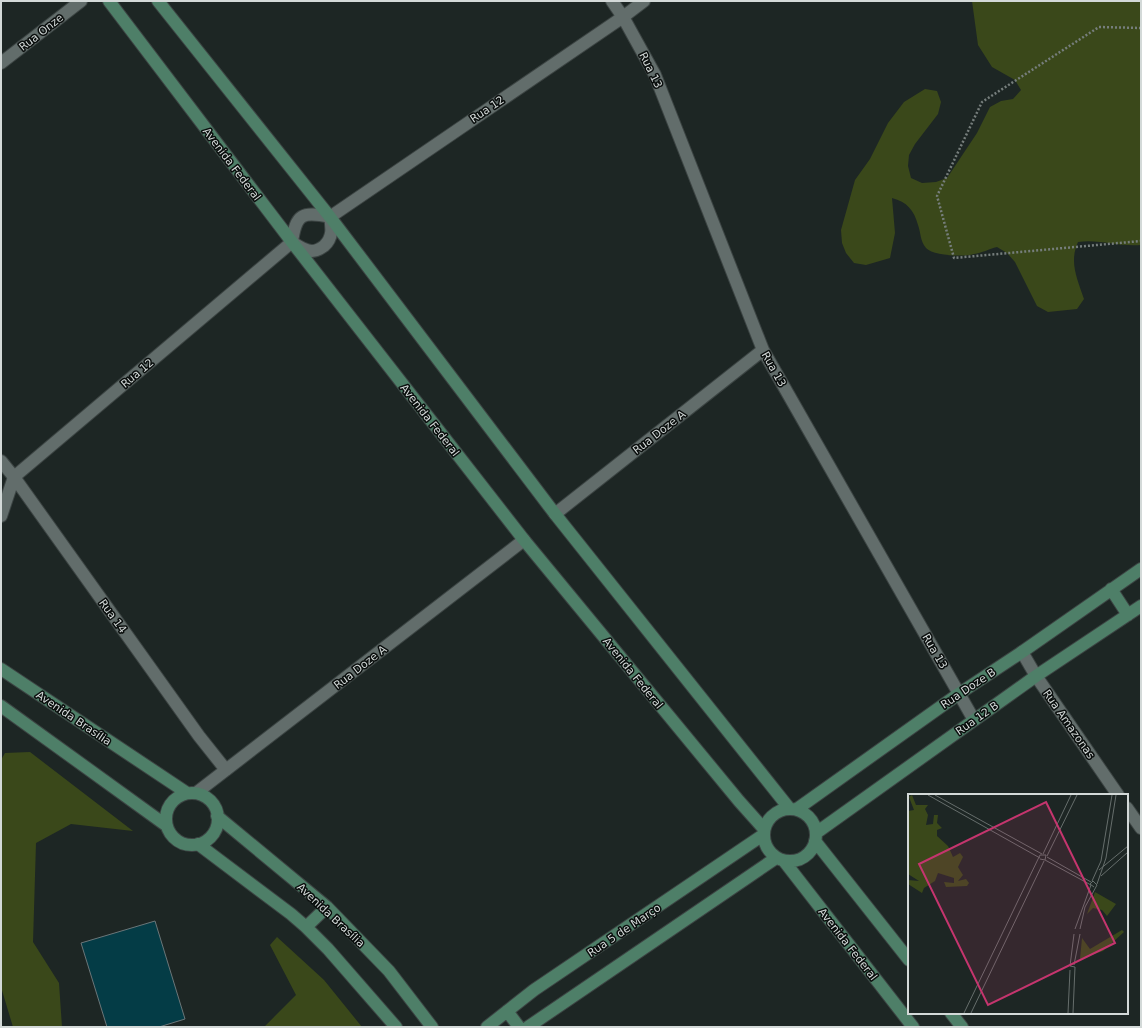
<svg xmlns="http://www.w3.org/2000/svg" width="1142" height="1028" font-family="'DejaVu Sans',sans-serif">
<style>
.green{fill:#3a481a}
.building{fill:#043c46;stroke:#6b7679}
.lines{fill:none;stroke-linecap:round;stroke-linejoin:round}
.street-casing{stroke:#3c4443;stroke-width:14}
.secondary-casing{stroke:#3c4443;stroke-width:14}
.path{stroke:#767e7c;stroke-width:2.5;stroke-dasharray:2 2;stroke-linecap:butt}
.street{stroke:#626d6b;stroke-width:12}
.secondary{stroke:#4e7f68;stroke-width:12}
.labels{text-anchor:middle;stroke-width:3;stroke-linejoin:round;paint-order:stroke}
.street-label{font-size:11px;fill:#d3d9d8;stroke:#0a0e0d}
.inset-road{fill:none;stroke:#666e6c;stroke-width:1}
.view{fill:#c5356e;fill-opacity:0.15;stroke:#c5356e;stroke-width:2}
.inset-edge{fill:none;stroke:#d3d9d8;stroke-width:2}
</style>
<rect width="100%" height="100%" fill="#1d2624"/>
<path class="green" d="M 972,1 L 1141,1 L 1141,245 C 1119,247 1100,239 1078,242 C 1069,262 1077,278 1084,299 L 1077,309 L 1048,312 L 1037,306 L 1015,262 L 1007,253 L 997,247 C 989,249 982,253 974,254 C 964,257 933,256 926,248 C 920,241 921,233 918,225 C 914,210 907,202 892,198 L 895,233 L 890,258 L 866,265 L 854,263 L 846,253 L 842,243 L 841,230 L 855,180 L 870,159 L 888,123 L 904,102 L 925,89 L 937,91 L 941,102 L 938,114 L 915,144 L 909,155 L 908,166 L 911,178 L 922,183 L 936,182 L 947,178 L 977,133 L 990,107 L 1001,101 L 1013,99 L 1021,90 L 1015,80 L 992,67 L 978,45 Z
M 30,752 L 133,831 L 71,824 L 36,843 L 33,942 L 59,983 L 62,1027 L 13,1027 L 1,987 L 1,760 L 5,753 Z
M 277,937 L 324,980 L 362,1027 L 264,1027 L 296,995 L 270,945 Z"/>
<path class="building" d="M 155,921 L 185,1019 L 159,1027 L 107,1027 L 81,943 Z"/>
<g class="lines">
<g class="street-casing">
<path id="street" d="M 612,1 L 623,17 L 655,75 L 763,350 L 974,720
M 1,63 L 81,1
M 330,217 L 623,17 L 644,1
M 292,242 C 298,246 305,251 312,251 C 317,251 320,249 324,246 C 333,238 332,228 330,217
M 292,242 C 296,214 302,211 330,217
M 1,461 L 14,477 L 199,736 L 226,770
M 555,514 L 763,350
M 1,516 L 14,477 L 292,242
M 1022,652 L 1036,676 L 1118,795
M 196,793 L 524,540
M 1127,808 L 1141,828"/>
</g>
<g class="secondary-casing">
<path id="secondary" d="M 109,1 L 292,242 L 524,540 L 739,801 L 764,829
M 158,1 L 330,217 L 555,514 L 789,808
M 1111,589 L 1128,615
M 1,669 L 187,793
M 1,706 L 167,826
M166 819a26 26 0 1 1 52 0a26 26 0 1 1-52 0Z
M764 835a26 26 0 1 1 52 0a26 26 0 1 1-52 0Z
M 797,809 L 960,693 L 1022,652 L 1141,569
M 217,816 L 327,907 L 389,971 L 432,1027
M 816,833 L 1036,676 L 1141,606
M 815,841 L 909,960
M 198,844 L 291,914 L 306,927 L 328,949 L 396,1027
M 784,861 L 913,1027
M 306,927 L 327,907
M 507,1011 L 519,1027
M 951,1013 L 962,1027
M 487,1027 L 534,990 L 763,835
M 528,1027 L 776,858"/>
</g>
<path class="path" d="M 1141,28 L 1099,27 L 982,102 L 937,196 L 954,258 L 1141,241"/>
<use href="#street" class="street"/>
<use href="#secondary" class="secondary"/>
</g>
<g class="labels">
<g class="street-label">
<text transform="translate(41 32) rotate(-38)" y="4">Rua Onze</text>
<text transform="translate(651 70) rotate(64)" y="4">Rua 13</text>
<text transform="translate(487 109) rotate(-34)" y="4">Rua 12</text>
<text transform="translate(232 164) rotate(53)" y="4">Avenida Federal</text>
<text transform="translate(774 369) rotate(61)" y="4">Rua 13</text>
<text transform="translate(137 373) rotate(-40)" y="4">Rua 12</text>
<text transform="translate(430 420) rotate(52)" y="4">Avenida Federal</text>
<text transform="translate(659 432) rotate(-38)" y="4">Rua Doze A</text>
<text transform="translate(113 616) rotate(54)" y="4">Rua 14</text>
<text transform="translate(935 651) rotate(60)" y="4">Rua 13</text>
<text transform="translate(360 667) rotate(-38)" y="4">Rua Doze A</text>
<text transform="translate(633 673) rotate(51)" y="4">Avenida Federal</text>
<text transform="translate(968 688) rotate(-34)" y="4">Rua Doze B</text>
<text transform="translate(74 718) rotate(34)" y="4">Avenida Brasília</text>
<text transform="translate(977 718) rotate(-35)" y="4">Rua 12 B</text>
<text transform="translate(1069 724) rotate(55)" y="4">Rua Amazonas</text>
<text transform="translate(331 915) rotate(43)" y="4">Avenida Brasília</text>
<text transform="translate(624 930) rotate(-34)" y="4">Rua 5 de Março</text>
<text transform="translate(848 944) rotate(52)" y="4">Avenida Federal</text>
</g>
</g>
<g transform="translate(908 794)">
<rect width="220" height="220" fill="#1d2624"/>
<path d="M 4,1 L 8,11 L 20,11 L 17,15 L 20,21 L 18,31 L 25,30 L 26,21 L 30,21 L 29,29 L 34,34 L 29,36 L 29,42 L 40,52 L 45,63 L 52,59 L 55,63 L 50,73 L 55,81 L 50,87 L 58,85 L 61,89 L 59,92 L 38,93 L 36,88 L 46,89 L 46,84 L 30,79 L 27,87 L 16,94 L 14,99 L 0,90 L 0,86 L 11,87 L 0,80 L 0,17 L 6,16 L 1,3 ZM 187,98 L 208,110 L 199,122 L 194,116 L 185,114 L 179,120 ZM 214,136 L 216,138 L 195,157 L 172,165 L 174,144 L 182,155 Z" fill="#3a481a"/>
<path class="inset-road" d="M 20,1 L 132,64M 27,1 L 134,60M 135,60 L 163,1M 139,62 L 169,1M 139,63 L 183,88M 137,66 L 183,91M 191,76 L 220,52M 193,82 L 220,58M 184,87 L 193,67 L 204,1M 189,90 L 198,64 L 208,1M 167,135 L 183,91M 172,135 L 177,113 L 189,91 L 185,87 L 182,90 L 186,93M 166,171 L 172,140M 162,172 L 167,173 L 165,219M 162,172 L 166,140M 56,219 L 132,61 L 138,61 L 137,66 L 132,65M 63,219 L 136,67M 160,219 L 162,176"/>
<path class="view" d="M 138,8 L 207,149 L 80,211 L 11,70 Z"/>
<rect width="220" height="220" class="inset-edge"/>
</g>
<rect width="1142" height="1028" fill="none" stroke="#d3d9d8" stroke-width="4"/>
</svg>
